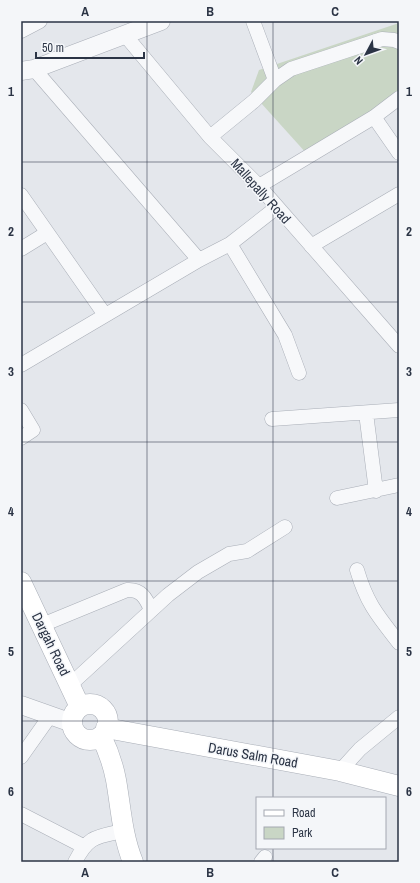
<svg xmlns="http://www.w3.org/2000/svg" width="420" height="883" font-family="'Archivo Narrow',sans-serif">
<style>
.park{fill:#c9d6c5}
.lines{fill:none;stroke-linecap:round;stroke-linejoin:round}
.minor-casing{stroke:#a9aeb7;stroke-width:15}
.tertiary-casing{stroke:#a9aeb7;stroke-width:19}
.secondary-casing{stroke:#a9aeb7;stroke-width:21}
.minor{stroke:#f7f8fa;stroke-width:14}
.tertiary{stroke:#f7f8fa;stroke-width:18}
.secondary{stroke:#fff;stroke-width:20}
.grid{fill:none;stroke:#2b3445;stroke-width:1;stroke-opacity:0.55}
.labels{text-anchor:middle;stroke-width:3;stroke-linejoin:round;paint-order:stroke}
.street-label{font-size:14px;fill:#2b3445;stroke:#f4f6f9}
.neatline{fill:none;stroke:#2b3445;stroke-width:1.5}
.grid-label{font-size:13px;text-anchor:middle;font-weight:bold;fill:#2b3445}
</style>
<rect width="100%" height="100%" fill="#e4e7ec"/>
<path class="park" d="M 399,23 L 399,100 L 307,154 L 251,92 L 259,70 Z"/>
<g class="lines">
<g class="minor-casing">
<path id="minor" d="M 253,21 L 275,80
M 21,31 L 40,21
M 125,35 L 210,137 L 259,186 L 399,346
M 34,69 L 199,260
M 374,117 L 399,153
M 210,137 L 254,101 L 275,80 L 291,69 L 382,39 L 394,40 L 399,42
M 259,186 L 374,117 L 399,98
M 21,195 L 105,315
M 230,244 L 285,335 L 299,373
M 311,246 L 399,194
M 21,249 L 47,233
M 21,365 L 199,260 L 230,244 L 276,208
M 21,410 L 33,430 L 21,438
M 366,413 L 376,491
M 272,419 L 399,410
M 337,498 L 399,485
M 357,570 C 367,604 378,616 399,643
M 42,625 L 127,590 C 141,589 146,598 151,610
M 71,684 L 168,595 L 198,572 L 229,554 L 247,551 L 285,527
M 21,757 L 50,716
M 340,771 L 360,749 L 399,717
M 21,814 L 83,846
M 75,862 C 88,836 96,837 123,831
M 261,862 L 265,857"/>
</g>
<g class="tertiary-casing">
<path id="tertiary" d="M 21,71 L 34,69 L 161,21
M 21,705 L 72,723"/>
</g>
<g class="secondary-casing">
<path id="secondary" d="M 21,582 L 80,707
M72 722a18 18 0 1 1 36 0a18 18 0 1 1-36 0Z
M 106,728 L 340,771 L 399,786
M 101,736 C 108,750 113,764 116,780 C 121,808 122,835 133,862"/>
</g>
<use href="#minor" class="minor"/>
<use href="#tertiary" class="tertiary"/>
<use href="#secondary" class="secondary"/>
</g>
<path class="grid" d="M 147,21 L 147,862M 273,21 L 273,798M 21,162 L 399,162M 21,302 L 399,302M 21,442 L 399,442M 21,581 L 399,581M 21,721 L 399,721M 273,848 L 273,862"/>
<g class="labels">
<g class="street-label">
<text transform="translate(261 191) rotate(48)" y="5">Mallepally Road</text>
<text transform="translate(51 644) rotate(64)" y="5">Dargah Road</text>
<text transform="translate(253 755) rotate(10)" y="5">Darus Salm Road</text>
</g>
</g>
<rect width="420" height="883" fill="none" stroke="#f4f6f9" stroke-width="44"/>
<rect x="256" y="797" width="130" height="52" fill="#f4f6f9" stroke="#a4a8b1"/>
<rect x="264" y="810" width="20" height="6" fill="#ffffff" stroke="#a4a8b1"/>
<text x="292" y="817" font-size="12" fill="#2b3445">Road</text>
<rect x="264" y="827" width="20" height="12" fill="#c9d6c5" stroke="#a4a8b1"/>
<text x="292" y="837" font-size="12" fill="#2b3445">Park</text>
<g transform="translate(366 54) rotate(229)" stroke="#f4f6f9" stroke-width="3" paint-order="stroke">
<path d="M0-3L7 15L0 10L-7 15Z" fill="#2b3445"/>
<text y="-6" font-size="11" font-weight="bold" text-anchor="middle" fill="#2b3445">N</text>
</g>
<path d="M36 52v6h108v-6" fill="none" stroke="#2b3445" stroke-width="2"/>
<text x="42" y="52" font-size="12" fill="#2b3445" stroke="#f4f6f9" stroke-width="3" paint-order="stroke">50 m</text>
<rect x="22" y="22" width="376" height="839" class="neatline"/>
<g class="grid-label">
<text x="85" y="16">A</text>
<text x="210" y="16">B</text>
<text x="335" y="16">C</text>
<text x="11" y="96">1</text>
<text x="409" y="96">1</text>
<text x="11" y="236">2</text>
<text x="409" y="236">2</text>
<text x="11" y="376">3</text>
<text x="409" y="376">3</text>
<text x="11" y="516">4</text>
<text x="409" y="516">4</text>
<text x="11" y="656">5</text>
<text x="409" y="656">5</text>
<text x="11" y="796">6</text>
<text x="409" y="796">6</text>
<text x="85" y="877">A</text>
<text x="210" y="877">B</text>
<text x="335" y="877">C</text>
</g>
</svg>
